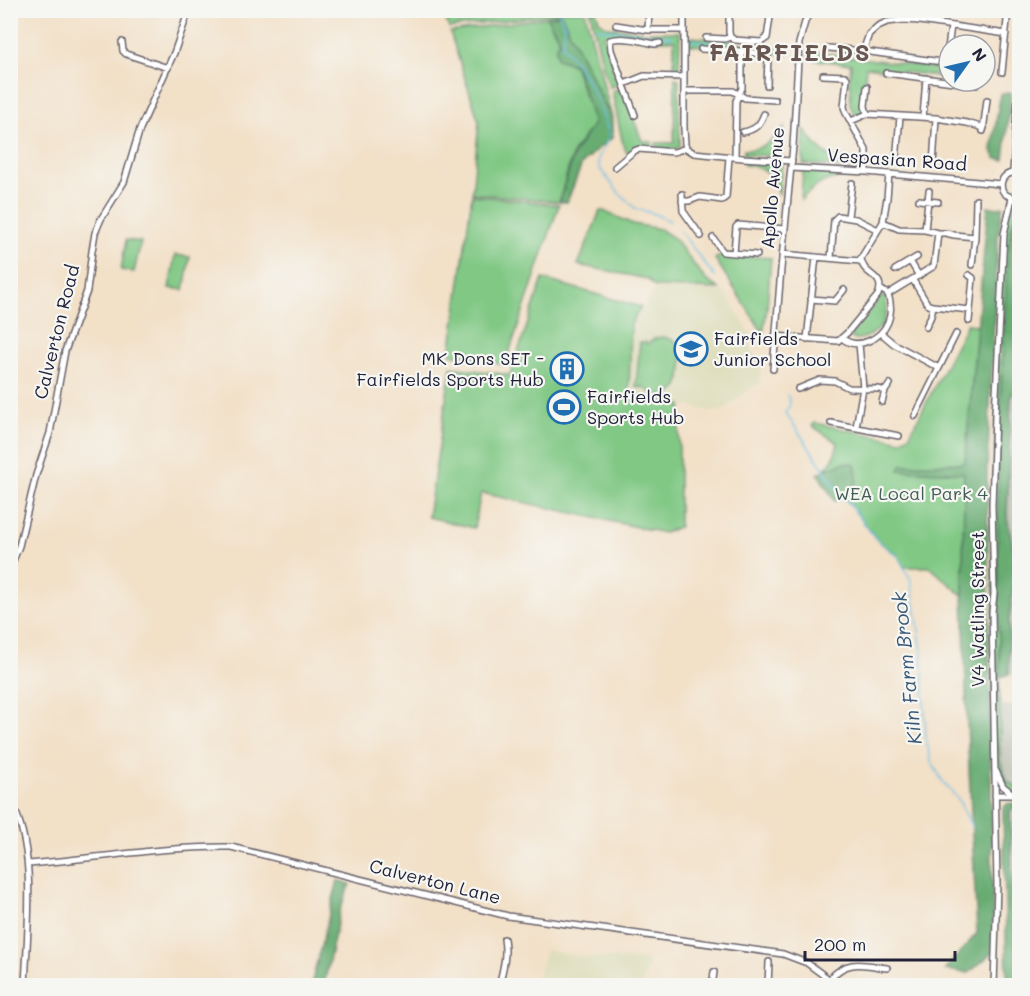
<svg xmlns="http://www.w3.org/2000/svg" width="1030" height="996" font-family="Mali,sans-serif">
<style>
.built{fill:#deddbb}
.industrial{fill:#c3c6b9}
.green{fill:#80c884;stroke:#517560;stroke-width:1.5}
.forest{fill:#68ac72;stroke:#456756;stroke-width:1.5}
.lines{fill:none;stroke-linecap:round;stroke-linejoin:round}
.stream{stroke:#69bfe6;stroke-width:1.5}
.minor-casing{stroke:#6b646c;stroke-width:8}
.minor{stroke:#fff;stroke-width:5}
.labels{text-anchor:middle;stroke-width:4.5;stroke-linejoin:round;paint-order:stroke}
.street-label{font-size:18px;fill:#22223b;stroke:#f6f6f2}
.poi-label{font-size:18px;fill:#22223b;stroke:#f6f6f2;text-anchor:start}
.park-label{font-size:18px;fill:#435c55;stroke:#f6f6f2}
.water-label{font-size:20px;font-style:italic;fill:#3b5977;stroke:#f6f6f2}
.district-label{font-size:24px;font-weight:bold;letter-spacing:1.5px;fill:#695752;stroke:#f6f6f2}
</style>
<rect width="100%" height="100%" fill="#f6f6f2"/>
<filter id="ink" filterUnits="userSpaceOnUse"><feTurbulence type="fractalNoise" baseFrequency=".0167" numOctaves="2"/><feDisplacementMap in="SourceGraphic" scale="12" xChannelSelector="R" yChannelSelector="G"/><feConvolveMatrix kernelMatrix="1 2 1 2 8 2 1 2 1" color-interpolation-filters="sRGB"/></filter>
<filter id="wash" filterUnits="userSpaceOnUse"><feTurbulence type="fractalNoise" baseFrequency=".008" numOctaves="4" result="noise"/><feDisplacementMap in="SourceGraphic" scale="24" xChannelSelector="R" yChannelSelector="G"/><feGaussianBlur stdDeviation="1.35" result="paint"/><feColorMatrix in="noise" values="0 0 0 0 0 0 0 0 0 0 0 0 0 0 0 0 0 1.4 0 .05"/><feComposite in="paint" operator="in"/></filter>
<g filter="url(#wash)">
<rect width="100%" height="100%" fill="#f2e0c7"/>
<path class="built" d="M 656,289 L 724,291 L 753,339 L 748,343 L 761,365 L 759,384 L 756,384 L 723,410 L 714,412 L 629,393 L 633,324 Z
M 546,950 L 576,956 L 645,960 L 650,964 L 641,985 L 535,985 Z"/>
<path class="industrial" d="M 1019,387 L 1019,676 L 1009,674 L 1009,603 L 1007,517 L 1011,395 Z
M 1000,705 L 1019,706 L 1019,788 L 1011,784 L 1007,781 L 1004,777 L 1000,760 Z
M 1019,802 L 1019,985 L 1011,985 L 1010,811 Z"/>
<path class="green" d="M 443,11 L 585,11 L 612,118 L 560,13 L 449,28 Z
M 590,11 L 596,11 L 599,21 L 608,27 L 643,31 L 643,39 L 605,35 L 603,37 L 608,42 L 607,49 L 614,64 L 612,68 L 620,84 L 610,87 L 604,71 Z
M 547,17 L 560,42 L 556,46 L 557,59 L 574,65 L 594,123 L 573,152 L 559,202 L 472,193 L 479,122 L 450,32 Z
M 647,32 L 680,32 L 679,73 L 674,72 L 674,40 L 647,40 Z
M 690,37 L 735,41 L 738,43 L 765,45 L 788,49 L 788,55 L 736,48 L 690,45 Z
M 809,51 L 949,70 L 949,78 L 866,67 L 863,105 L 865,111 L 856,116 L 850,105 L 851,85 L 849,84 L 851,64 L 808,59 Z
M 675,78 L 679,79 L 680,147 L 674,149 L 656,148 L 656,143 L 674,143 Z
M 622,88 L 642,141 L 652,142 L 652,148 C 643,147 634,145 627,153 L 623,145 L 612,91 Z
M 784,127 L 781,156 L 744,155 L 744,150 C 761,151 774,140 784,127 Z
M 804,129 C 821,154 828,160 859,161 L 859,169 L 803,164 Z
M 744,160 L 782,162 L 779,195 C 773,175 766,166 744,165 Z
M 803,169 L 859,173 L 859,179 C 852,178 845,177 839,178 C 823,179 811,189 801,200 Z
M 472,195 L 559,205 L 505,365 L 450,354 Z
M 1019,196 L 1019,209 L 1015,215 L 1010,232 L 1001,383 L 998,486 L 1000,760 L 1007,781 L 1019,788 L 1019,795 L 1003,786 L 994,767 L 992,505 L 1004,234 L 1012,198 Z
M 600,211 L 604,211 L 633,224 L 660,229 L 674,238 L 705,279 L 719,289 L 655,287 L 647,279 L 578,265 Z
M 126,240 L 141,242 L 134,272 L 121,270 Z
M 722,254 L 771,258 L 767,309 L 763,333 L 715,259 Z
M 175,255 L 190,257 L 184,290 L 169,288 Z
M 543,279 L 641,307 L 631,324 L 629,393 L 682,405 L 679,428 L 679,527 L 664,533 L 481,493 L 474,528 L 428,517 L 451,367 L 510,375 Z
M 883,296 L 886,299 C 887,306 887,313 884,320 C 880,332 863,342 851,338 L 851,335 L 880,298 Z
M 967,324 L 977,325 L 964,473 L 963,595 L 962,595 L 930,567 L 904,567 L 898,556 L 877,540 L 834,484 L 824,469 C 833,462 835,455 838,443 L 812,426 L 815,423 L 901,441 L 909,436 Z
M 664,337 C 668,338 673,340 677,343 C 685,351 683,380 676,389 C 666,400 651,396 643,386 L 642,388 L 636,387 L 640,342 L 646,342 L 647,344 L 656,338 Z"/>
<path class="forest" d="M 561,14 L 612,119 L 612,138 L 599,148 L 582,164 L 567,202 L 560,202 L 574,153 L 594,123 L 575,64 L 557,59 L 556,46 L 561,42 L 547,17 Z
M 1011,93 L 1004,160 L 995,158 L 992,150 L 1000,94 Z
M 988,206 L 997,208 L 1003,206 L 998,237 L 987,472 L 993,944 L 992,953 L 969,973 L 945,970 L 977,933 L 968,750 L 963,595 L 964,473 L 899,470 L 901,465 L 965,463 Z
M 1019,211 L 1020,387 L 1011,395 L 1007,517 L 1013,549 L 1014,581 L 1009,620 L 1009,674 L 1000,677 C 998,614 997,550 998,486 C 998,429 1002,371 1005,314 C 1006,288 1006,232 1019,211 Z
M 843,463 L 852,463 L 855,465 C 861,486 853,493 835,501 L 818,474 L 829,468 Z
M 1019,802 L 1010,811 L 1013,920 L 1016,935 L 1019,985 L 1007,985 L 1003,809 L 1007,804 Z
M 338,880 L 350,884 L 340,910 L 324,985 L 311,985 Z"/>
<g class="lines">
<path class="stream" d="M 558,10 L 565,26 L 562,45 C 587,74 598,100 610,135 L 598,159 L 600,169 L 619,193 L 636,209 L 652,213 L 670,221
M 595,28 L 673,37
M 690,40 L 764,49
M 680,231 L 715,277
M 787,395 C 791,402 791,406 785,412 L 834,484 L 877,540 L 898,556 L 911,580 L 922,650 L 926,739 L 931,761 L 943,782 L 958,799 L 972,827"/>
</g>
</g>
<g filter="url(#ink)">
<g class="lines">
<g class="minor-casing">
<path id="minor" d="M 684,10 L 684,128 L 685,144 L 686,148 L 694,153 L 743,158 L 792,161
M 729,10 L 729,32 L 730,37 L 735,40 L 761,42 L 767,38 L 771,10
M 1019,10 L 1020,14
M 616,25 L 648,30 L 684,30
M 648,30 L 649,10
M 706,38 L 725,39 L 730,37
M 122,42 L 123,51 L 126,54 L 168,68
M 829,48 L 863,51 L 949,63
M 701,49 L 742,51 L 767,55 L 768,57 L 767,85
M 863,51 L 869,34 L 878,26 L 887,22 L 904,20 L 920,21 L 1006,34
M 946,63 L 951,26
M 1002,72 L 1007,20
M 886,73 L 976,85
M 823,75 L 845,76 L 847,78 L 844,107 L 846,113 L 866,150 L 866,172
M 624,84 L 644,76 L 684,77
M 684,91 L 733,91 L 745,98 L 775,100
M 867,114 L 865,106 L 867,87
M 635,115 L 611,50 L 610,40 C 623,36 642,41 655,44 L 660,43
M 923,117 L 926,78
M 851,121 L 867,114 L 936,118 L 967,123 L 984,128
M 983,131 L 987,100
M 743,132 C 755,130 760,125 764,114
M 735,157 L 736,101 L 742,88 L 742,51
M 896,160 L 900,117
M 933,165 L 936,118
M 615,167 L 634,151 L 639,149 L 674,152 L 686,148
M 791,168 L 866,172 L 1001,184
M 1013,172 L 1020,64
M 1020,174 C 995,167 995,203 1020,196
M 682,194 L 683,211 L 701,236
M 919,200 L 938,202
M 682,201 L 689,201 L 700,197 L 722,200 L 726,197 L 729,157
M 848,217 L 852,183
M 883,222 L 899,229 L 925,230 L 938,233 L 946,233 L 954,235 L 975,237
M 925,230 L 929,191
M 713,238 L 723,252 L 757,255
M 734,253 L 736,227 L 738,225 L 785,229
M 782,254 L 860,261
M 831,258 L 834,220 L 838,216 L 856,219 L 878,230
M 910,261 L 919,276
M 972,265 L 975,237 L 976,200
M 895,270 L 917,257
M 913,280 L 928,305 L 933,306 L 970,310
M 888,294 L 934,266 L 938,233
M 811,299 L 835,301 L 844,290
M 969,321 L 973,278 L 969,275
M 926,327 L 931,316 L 933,306
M 881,333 L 894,344 L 939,368
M 775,336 L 838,341 L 847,333 L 878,295 C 887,274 862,277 861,258 L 883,222 L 887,198 L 889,174
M 842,338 C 857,351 881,339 888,322 C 892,312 891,303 888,294 L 880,289
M 807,339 L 816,257
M 773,369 L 781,269 L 793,146 L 799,43 L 805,22 L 810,10
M 798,389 L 820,380 L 835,381 L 849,388 L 879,389 L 885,391
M 882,402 L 885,391 L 890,384
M 915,416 L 956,334
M 831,423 L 899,436
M 856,427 L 863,388 L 859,344
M 10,568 L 19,546 L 36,475 L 50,433 L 65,351 L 87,291 L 92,251 L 95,233 L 101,219 L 124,182 L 140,129 L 174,53 L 189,10
M 996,771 L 1003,786 L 1014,795
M 995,795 L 1020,795
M 10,801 C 38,846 27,933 25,986
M 28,864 C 95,859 163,846 231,847 L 508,916 L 783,954 L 807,963 L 838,986
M 1019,898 L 1020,901
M 1020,910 L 1020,961
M 830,979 C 847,958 864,965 887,968
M 499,986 C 503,969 507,956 504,939
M 712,986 L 714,972
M 768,986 L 769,962
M 994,986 L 997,885 L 992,612 L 994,594 L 992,505 L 995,415 L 1004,234 L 1012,198"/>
</g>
<use href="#minor" class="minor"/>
</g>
</g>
<defs>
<g id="school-ring" transform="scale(1.725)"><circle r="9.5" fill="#f6f6f2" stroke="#1f6fb2" stroke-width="1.5"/><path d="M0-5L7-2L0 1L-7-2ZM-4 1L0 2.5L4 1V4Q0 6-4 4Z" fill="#1f6fb2"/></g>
<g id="building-ring" transform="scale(1.725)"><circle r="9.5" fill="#f6f6f2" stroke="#1f6fb2" stroke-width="1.5"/><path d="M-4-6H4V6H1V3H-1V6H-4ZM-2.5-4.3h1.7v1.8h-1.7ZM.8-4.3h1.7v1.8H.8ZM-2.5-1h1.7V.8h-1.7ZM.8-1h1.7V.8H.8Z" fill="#1f6fb2"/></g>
<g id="stadium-ring" transform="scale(1.725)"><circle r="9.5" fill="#f6f6f2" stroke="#1f6fb2" stroke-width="1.5"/><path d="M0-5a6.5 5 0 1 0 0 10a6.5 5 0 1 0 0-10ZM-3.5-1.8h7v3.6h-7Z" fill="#1f6fb2"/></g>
</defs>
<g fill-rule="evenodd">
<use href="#school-ring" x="691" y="349"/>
<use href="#building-ring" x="567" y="369"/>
<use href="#stadium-ring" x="564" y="407"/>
</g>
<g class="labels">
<g class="street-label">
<text transform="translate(897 160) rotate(4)" y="6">Vespasian Road</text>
<text transform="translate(773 188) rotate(-85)" y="6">Apollo Avenue</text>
<text transform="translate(57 332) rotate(-76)" y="6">Calverton Road</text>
<text transform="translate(978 609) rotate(-90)" y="6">V4 Watling Street</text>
<text transform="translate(435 882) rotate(14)" y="6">Calverton Lane</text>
</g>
<g class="poi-label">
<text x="714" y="345">Fairfields<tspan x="714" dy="21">Junior School</tspan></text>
<text x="544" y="365" text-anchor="end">MK Dons SET -<tspan x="544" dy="21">Fairfields Sports Hub</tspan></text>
<text x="587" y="403">Fairfields<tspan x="587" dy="21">Sports Hub</tspan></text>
</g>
<g class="park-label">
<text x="911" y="500">WEA Local Park 4</text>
</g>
<g class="water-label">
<text transform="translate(907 668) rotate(-96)" y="7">Kiln Farm Brook</text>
</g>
<g class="district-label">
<text x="790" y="61">FAIRFIELDS</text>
</g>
</g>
<rect width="1030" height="996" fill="none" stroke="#f6f6f2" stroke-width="36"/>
<g transform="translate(967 63) rotate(56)"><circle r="28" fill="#f6f6f2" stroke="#a1a1a9" stroke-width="1.5"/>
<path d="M0-4.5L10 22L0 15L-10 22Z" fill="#1f6fb2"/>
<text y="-9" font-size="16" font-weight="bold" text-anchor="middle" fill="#22223b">N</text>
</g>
<path d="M805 951v9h150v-9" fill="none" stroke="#22223b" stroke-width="3"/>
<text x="814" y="951" font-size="18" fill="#22223b" stroke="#f6f6f2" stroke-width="4.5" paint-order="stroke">200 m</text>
</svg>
